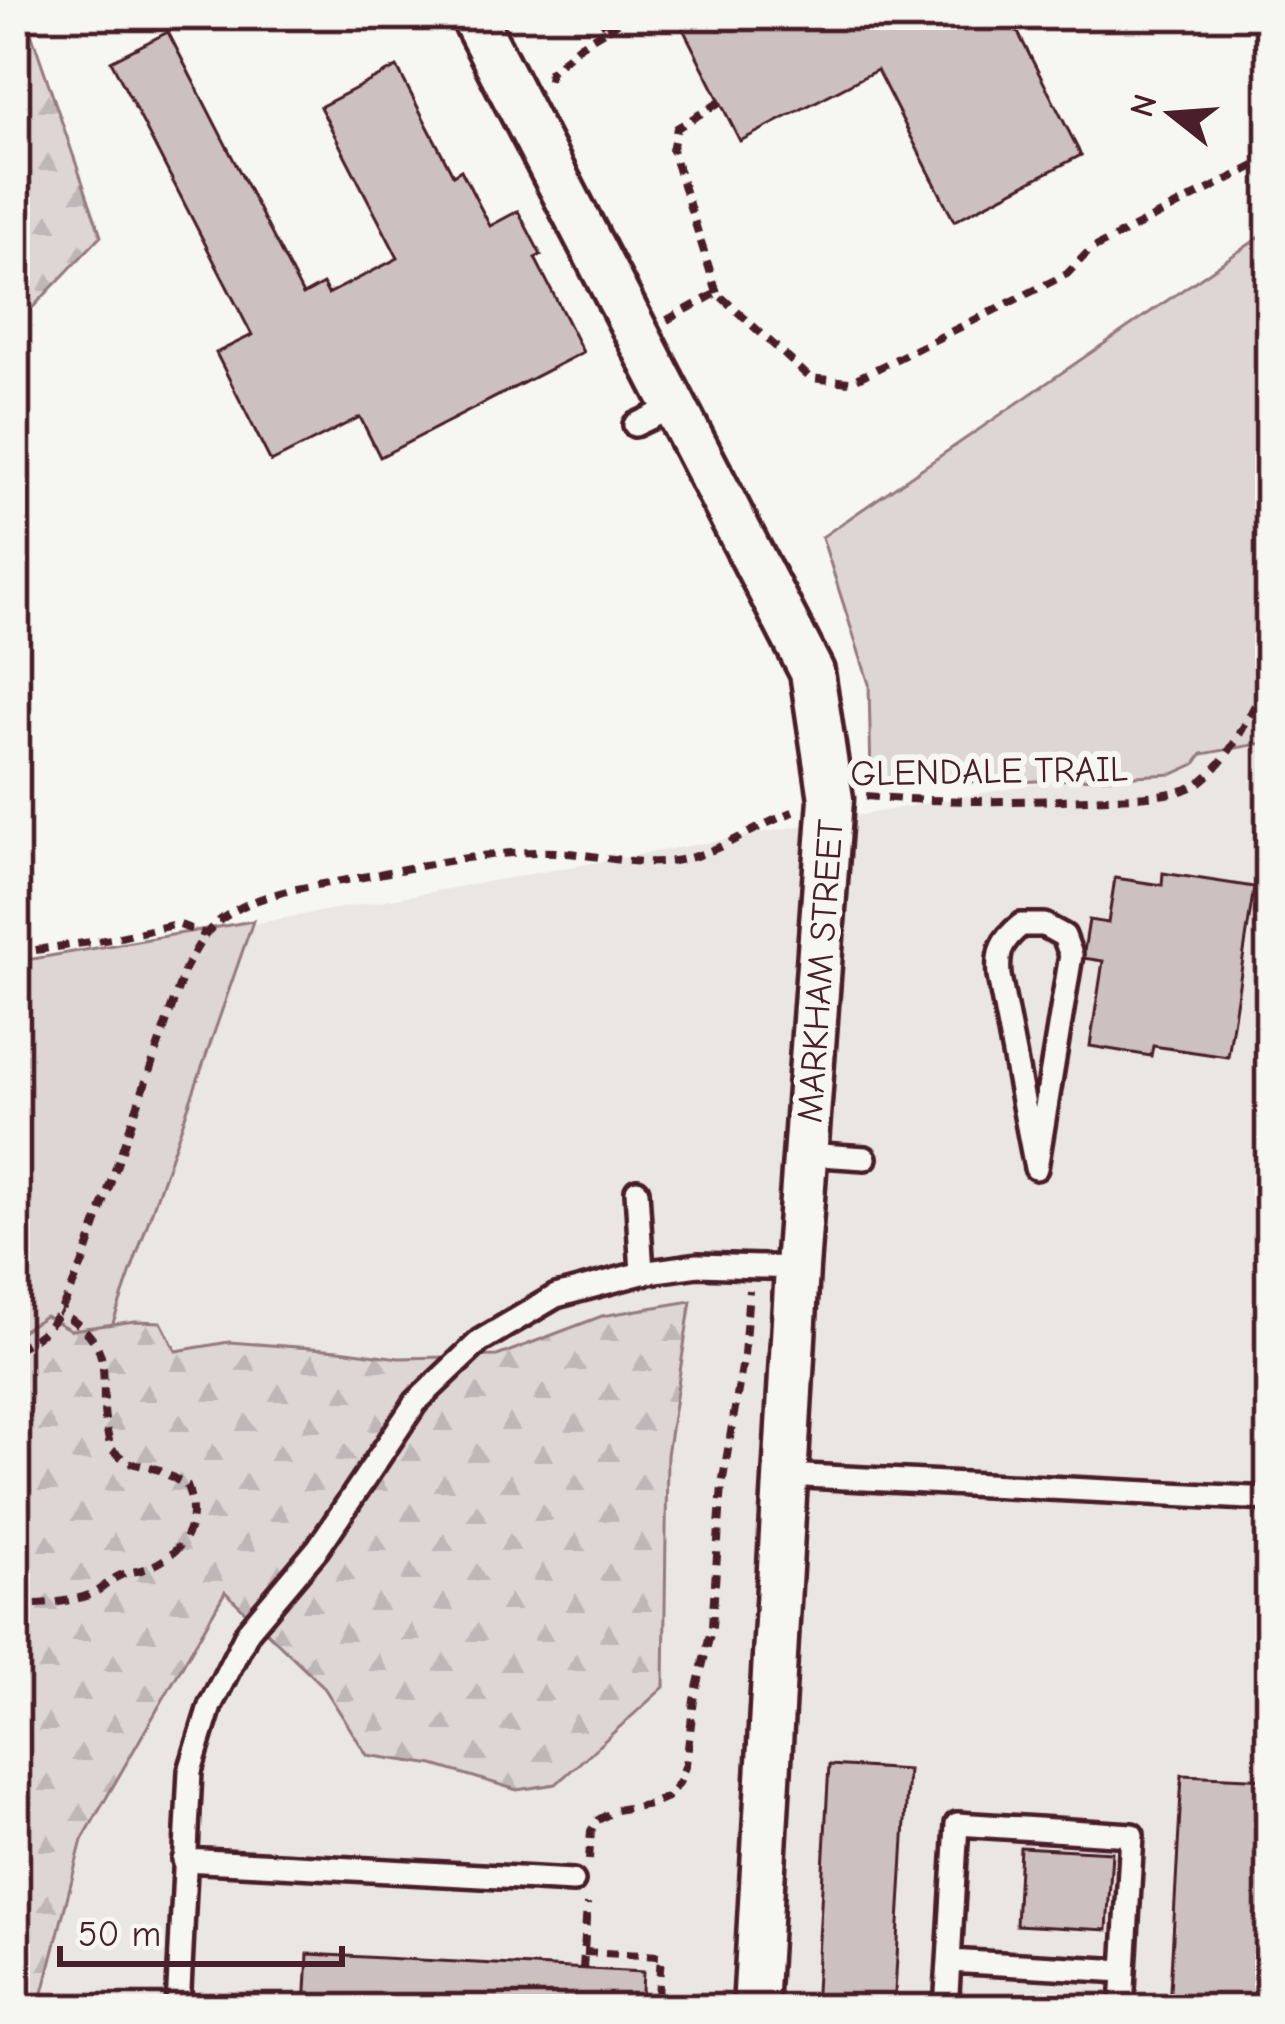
<svg xmlns="http://www.w3.org/2000/svg" width="1285" height="2024" font-family="'Comic Neue',sans-serif">
<style>
.built{fill:#e9e6e3}
.green{fill:#ddd6d5;stroke:#947a80;stroke-width:3}
.forest{fill:url(#forest-firs);stroke:#947a80;stroke-width:3}
.building{fill:#ccc1c0;stroke:#4a1f2b;stroke-width:3}
.lines{fill:none;stroke-linecap:round;stroke-linejoin:round}
.lane-casing{stroke:#4a1f2b;stroke-width:30}
.street-casing{stroke:#4a1f2b;stroke-width:51}
.path{stroke:#4a1f2b;stroke-width:8;stroke-dasharray:12 9;stroke-linecap:butt}
.lane{stroke:#f6f6f2;stroke-width:21}
.street{stroke:#f6f6f2;stroke-width:42}
.labels{text-anchor:middle;stroke-width:12;stroke-linejoin:round;paint-order:stroke}
.street-label{font-size:36px;fill:#4a1f2b;stroke:#f6f6f2}
</style>
<defs>
<pattern id="forest-firs" width="22" height="20" patternUnits="userSpaceOnUse" patternTransform="scale(3)"><rect width="22" height="20" fill="#ddd6d5"/><path d="M5 1l3.5 6h-7zM16 11l3.5 6h-7z" fill="#bfb7b7"/></pattern>
</defs>
<rect width="100%" height="100%" fill="#f6f6f2"/>
<filter id="ink" filterUnits="userSpaceOnUse"><feTurbulence type="fractalNoise" baseFrequency=".00833" numOctaves="2"/><feDisplacementMap in="SourceGraphic" scale="24" xChannelSelector="R" yChannelSelector="G"/><feConvolveMatrix kernelMatrix="1 2 1 2 8 2 1 2 1" color-interpolation-filters="sRGB"/></filter>
<g filter="url(#ink)">
<path class="built" d="M 1270,742 L 1270,2009 L 15,2009 L 15,1485 L 246,925 Z"/>
<path class="green" d="M 1270,230 L 1270,742 L 1202,754 L 1195,764 L 1173,774 L 999,783 L 871,778 L 869,684 L 822,537 Z
M 253,921 L 99,1363 L 15,1479 L 15,962 Z"/>
<path class="forest" d="M 15,15 L 25,15 L 101,236 L 15,326 Z
M 691,1301 L 667,1455 L 664,1687 L 556,1784 L 517,1790 L 434,1765 L 367,1755 L 323,1686 L 225,1592 L 82,1840 L 43,1993 L 45,2009 L 15,2009 L 15,1335 L 45,1316 L 71,1330 L 135,1321 L 161,1322 L 176,1351 L 229,1342 L 339,1350 L 399,1358 L 497,1356 L 602,1316 Z"/>
<path class="building" d="M 676,15 L 1009,15 L 1081,155 L 954,221 L 877,70 L 740,141 Z
M 168,32 L 303,295 L 323,284 L 328,294 L 398,258 L 320,107 L 397,67 L 453,175 L 461,170 L 490,226 L 518,211 L 541,255 L 535,258 L 583,352 L 380,457 L 360,417 L 271,462 L 216,353 L 252,335 L 111,61 Z
M 1163,873 L 1254,887 L 1228,1057 L 1153,1046 L 1151,1056 L 1090,1046 L 1103,961 L 1083,958 L 1089,920 L 1108,923 L 1115,878 L 1162,885 Z
M 829,1765 L 908,1770 L 894,2009 L 815,2009 Z
M 1182,1775 L 1270,1779 L 1270,2009 L 1169,2009 Z
M 1020,1847 L 1112,1852 L 1107,1930 L 1016,1925 Z
M 308,1954 L 643,1972 L 641,2009 L 305,2009 Z"/>
<g class="lines">
<g class="lane-casing">
<path id="lane" d="M 635,425 L 675,406
M 1021,925 L 1044,925 L 1064,936 L 1071,955 L 1036,1168 L 999,976 C 997,951 1002,940 1021,925 Z
M 806,1154 L 865,1158
M 637,1191 L 642,1273
M 785,1475 L 1270,1499
M 184,1860 L 573,1881
M 949,1961 L 957,1824 L 1132,1835 L 1124,1971
M 178,2009 L 190,1771 L 210,1706 L 248,1631 L 318,1548 L 416,1402 L 480,1341 L 556,1296 L 642,1273 L 698,1265 L 797,1268
M 946,2009 L 949,1961 L 1124,1971 L 1122,2009"/>
</g>
<g class="street-casing">
<path id="street" d="M 472,15 L 812,672 L 831,799 L 797,1268 L 755,2009"/>
</g>
<path class="path" d="M 607,29 L 632,15
M 549,80 L 550,72 L 579,46 L 607,29 L 600,15
M 717,293 L 672,150 L 677,128 L 720,102
M 667,320 L 717,293 L 810,378 L 850,382 L 1067,274 L 1090,250 L 1270,158
M 866,796 C 947,803 1027,802 1108,798 C 1131,797 1180,797 1199,783 C 1234,757 1250,712 1270,675
M 15,953 L 111,939 L 177,924 L 205,934
M 15,1349 C 56,1331 65,1303 82,1265 L 185,969 C 196,950 204,931 223,918 C 262,890 317,886 363,877 C 426,865 490,850 555,852 C 594,854 634,866 674,861 C 716,855 754,827 793,812
M 15,1603 C 36,1606 69,1602 89,1595 C 101,1591 109,1580 121,1575 C 129,1572 139,1571 148,1568 C 185,1552 201,1524 187,1486 L 160,1470 L 127,1462 L 111,1449 C 108,1437 105,1423 104,1410 C 103,1357 109,1343 59,1311
M 589,1860 L 591,1831 L 598,1820 L 616,1810 L 651,1804 L 667,1797 L 679,1783 L 686,1764 L 694,1700 L 712,1626 L 722,1485 L 744,1355 L 749,1290
M 584,1952 L 661,1956 L 657,2009
M 583,1969 L 587,1904"/>
<use href="#lane" class="lane"/>
<use href="#street" class="street"/>
</g>
</g>
<g class="labels">
<g class="street-label">
<text transform="translate(989 770) rotate(-1)" y="13">GLENDALE TRAIL</text>
<text transform="translate(819 971) rotate(-86)" y="13">MARKHAM STREET</text>
</g>
</g>
<rect width="1285" height="2024" fill="none" stroke="#f6f6f2" stroke-width="60"/>
<rect x="30" y="30" width="1225" height="1964" fill="none" stroke="#4a1f2b" stroke-width="4.5" filter="url(#ink)"/>
<g transform="translate(1171 114) rotate(287)" stroke="#f6f6f2" stroke-width="9" paint-order="stroke">
<path d="M0-9L21 45L0 30L-21 45Z" fill="#4a1f2b"/>
<text y="-18" font-size="33" font-weight="bold" text-anchor="middle" fill="#4a1f2b">N</text>
</g>
<path d="M60 1946v18h282v-18" fill="none" stroke="#4a1f2b" stroke-width="6"/>
<text x="78" y="1946" font-size="36" fill="#4a1f2b" stroke="#f6f6f2" stroke-width="9" paint-order="stroke">50 m</text>
</svg>
